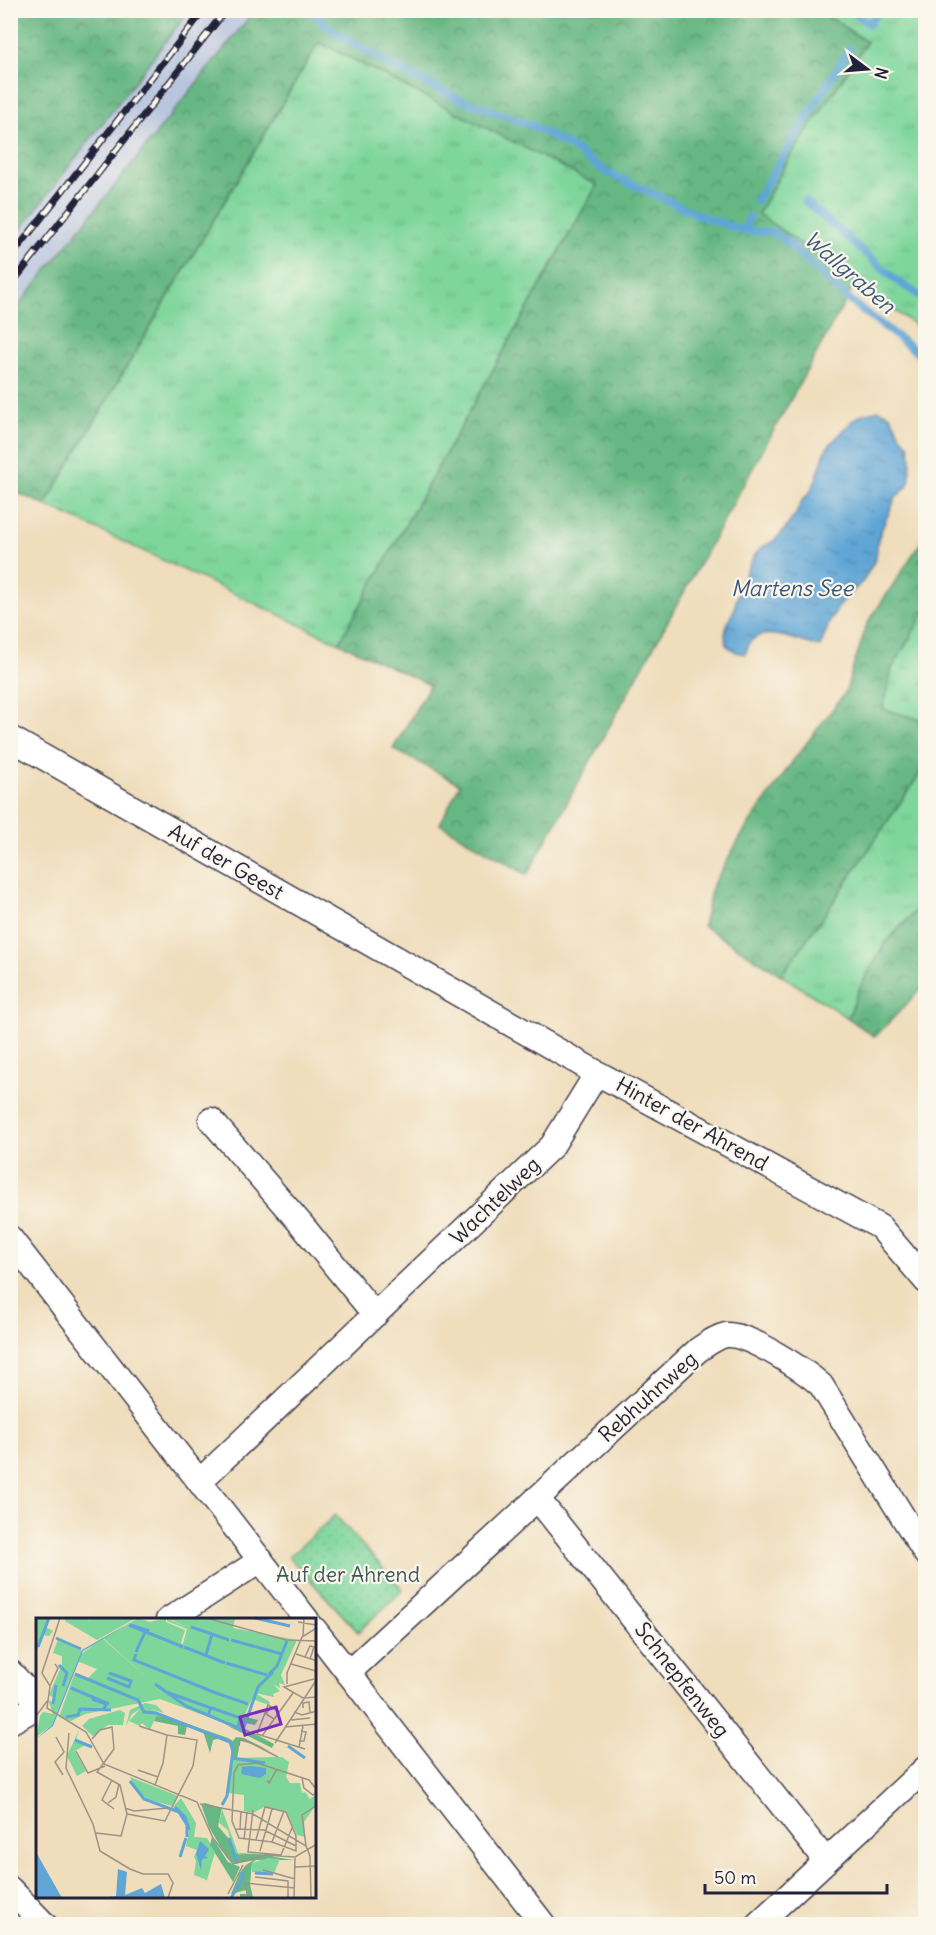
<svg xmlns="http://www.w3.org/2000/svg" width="936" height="1935" font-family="Delius,sans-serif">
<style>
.railway{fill:#b9c5de}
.grass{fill:url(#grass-tufts);stroke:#507c6b;stroke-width:1.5}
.forest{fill:url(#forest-crowns);stroke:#446c5f;stroke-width:1.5}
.park{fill:url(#park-dots);stroke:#507c6b;stroke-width:1.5}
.water{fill:url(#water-ripples);stroke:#406488;stroke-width:1.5}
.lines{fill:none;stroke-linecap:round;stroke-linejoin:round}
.stream{stroke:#5fa5d5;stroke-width:8}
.minor-casing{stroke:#413e4e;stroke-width:27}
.minor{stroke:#fff;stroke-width:24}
.rail-casing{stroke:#22223b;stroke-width:7}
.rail{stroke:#fbf7ec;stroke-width:4.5;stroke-dasharray:14;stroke-linecap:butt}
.labels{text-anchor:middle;stroke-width:4.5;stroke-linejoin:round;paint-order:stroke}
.street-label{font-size:21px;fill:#22223b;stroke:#fbf7ec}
.park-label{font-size:21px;fill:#3e5858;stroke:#fbf7ec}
.water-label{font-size:22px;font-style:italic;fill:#3a5679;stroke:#fbf7ec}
.inset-river{fill:none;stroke:#5fa5d5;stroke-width:3}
.inset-road{fill:none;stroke:#9d9288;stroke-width:1.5}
.view{fill:#7b2cbf;fill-opacity:0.15;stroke:#7b2cbf;stroke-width:3}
.inset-edge{fill:none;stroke:#22223b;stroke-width:3}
</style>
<defs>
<pattern id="grass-tufts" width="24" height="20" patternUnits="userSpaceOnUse" patternTransform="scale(1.5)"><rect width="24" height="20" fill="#7ed69b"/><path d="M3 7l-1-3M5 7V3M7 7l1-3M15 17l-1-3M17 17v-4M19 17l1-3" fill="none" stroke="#6db786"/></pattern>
<pattern id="forest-crowns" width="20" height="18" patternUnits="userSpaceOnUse" patternTransform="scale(1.5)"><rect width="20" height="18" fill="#66b783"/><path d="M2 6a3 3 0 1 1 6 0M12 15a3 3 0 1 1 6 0" fill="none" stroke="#54946c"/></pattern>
<pattern id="park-dots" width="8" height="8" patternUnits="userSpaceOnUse" patternTransform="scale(1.5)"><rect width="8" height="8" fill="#7ed69b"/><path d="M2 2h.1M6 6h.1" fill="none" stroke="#6db786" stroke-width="1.8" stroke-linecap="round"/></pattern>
<pattern id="water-ripples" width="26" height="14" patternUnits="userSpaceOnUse" patternTransform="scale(1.5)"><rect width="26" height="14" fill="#5fa5d5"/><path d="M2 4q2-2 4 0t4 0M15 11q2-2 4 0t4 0" fill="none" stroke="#4e86ae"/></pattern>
</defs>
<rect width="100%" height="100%" fill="#fbf7ec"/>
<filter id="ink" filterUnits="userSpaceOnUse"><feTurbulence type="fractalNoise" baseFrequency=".0167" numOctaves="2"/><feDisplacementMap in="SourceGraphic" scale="12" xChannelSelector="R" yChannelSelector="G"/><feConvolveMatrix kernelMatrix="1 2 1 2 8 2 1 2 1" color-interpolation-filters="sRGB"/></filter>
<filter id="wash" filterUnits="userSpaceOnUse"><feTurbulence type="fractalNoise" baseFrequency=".008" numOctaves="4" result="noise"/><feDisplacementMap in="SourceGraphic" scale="24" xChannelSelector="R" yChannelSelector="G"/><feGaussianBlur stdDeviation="1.35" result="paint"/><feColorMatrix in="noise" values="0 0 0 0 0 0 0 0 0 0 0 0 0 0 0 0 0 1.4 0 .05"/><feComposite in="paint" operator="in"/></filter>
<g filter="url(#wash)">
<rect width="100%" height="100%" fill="#efddbb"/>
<path class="railway" d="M 11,11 L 255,11 L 11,315 Z"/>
<path class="grass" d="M 820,11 L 925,11 L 925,332 L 758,214 L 790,157 L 867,42 Z
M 319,42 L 597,185 L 339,643 L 45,505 Z
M 925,611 L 925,719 L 918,719 L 883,709 L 892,669 Z
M 925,766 L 925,900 L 885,944 L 860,987 L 848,1018 L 781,975 L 823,917 Z"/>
<path class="forest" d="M 11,10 L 189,11 L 11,242 L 10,11 Z
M 255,10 L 820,11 L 867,42 L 790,157 L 758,214 L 856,282 L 527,875 L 440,824 L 460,784 L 393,749 L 430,685 L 339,643 L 597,185 L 319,42 L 45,505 L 11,490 L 11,315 Z
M 925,536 L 925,611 L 892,669 L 883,709 L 918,719 L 925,719 L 925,766 L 823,917 L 781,975 L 703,926 L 712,886 L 743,833 L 793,761 L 845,693 L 867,624 Z
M 925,900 L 925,985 L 875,1037 L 848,1018 L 860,987 L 885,944 Z"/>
<path class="park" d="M 335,1515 L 403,1590 L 358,1632 L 289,1557 Z"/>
<path class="water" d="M 879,410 L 890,414 L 901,436 L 909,445 L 911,458 L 910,479 L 907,487 L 896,497 L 884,524 L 878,539 L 876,558 L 864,580 L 841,603 L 831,619 L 820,647 C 802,643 766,625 751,641 C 748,644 747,650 745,654 L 736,652 L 726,645 L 725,634 L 727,624 L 733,612 L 741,583 L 753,558 L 761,548 L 772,542 L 781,534 L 796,514 L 801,502 L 810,492 L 816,480 L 826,449 L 853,420 L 863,414 Z"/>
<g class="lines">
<path class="stream" d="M 309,10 L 338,34 L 394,67 L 457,98 L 531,125 L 572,148 L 606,172 L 703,217 L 744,231 L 772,232 L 786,241 L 844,296 L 926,359
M 850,10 L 869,24 L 879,10
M 756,201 L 849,49
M 805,201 L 896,280 L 926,300
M 744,231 L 749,217"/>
</g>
</g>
<g filter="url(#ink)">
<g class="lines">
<g class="minor-casing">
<path id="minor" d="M 10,738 L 597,1073 L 880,1227 L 926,1281
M 211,1120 L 301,1224 L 375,1315
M 10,1238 L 307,1620
M 200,1481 L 552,1146 L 597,1073
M 537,1498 L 826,1861
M 168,1620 L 261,1560
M 315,1630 L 543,1924
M 10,1672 L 38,1702
M 348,1673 L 698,1350 C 707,1344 716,1337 726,1335 C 748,1333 804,1370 821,1385 L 926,1554
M 10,1722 L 38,1706
M 10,1889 L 44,1924
M 758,1924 L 926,1768"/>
</g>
<use href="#minor" class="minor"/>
<g class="rail-casing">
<path id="rail" d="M 10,258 L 204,10
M 10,286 L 226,10"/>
</g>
<use href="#rail" class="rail"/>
</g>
</g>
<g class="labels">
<g class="street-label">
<text transform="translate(226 862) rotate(30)" y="7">Auf der Geest</text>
<text transform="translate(692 1124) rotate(29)" y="7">Hinter der Ahrend</text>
<text transform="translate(495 1201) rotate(-44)" y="7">Wachtelweg</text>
<text transform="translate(648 1397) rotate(-42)" y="7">Rebhuhnweg</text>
<text transform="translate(682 1680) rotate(52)" y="7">Schnepfenweg</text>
</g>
<g class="park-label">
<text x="348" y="1582">Auf der Ahrend</text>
</g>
<g class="water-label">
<text transform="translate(850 272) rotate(41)" y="8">Wallgraben</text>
<text x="792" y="596">Martens See</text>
</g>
</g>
<g transform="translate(36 1618)">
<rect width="280" height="280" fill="#efddbb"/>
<path d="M 0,0 L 13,0 L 10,9 L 17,13 L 13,18 L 7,17 L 0,35 ZM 30,0 L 52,0 L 54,4 L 53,0 L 100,0 L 61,22 L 29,3 ZM 133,0 L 168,0 L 180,4 L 171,0 L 199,0 L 197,10 L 261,22 L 245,57 L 249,67 L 243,65 L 244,70 L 237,66 L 244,73 L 237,76 L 238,79 L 219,75 L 234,84 L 233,87 L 216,81 L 202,110 L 124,81 L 49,96 L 35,103 L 23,99 L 38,57 L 52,60 L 61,51 L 41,43 L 43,38 L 66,20 L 115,63 L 67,20 L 93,6 L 147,28 L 153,11 ZM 22,21 L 46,33 L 16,107 L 0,119 L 4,98 L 7,94 L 17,96 L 12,81 L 16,84 L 18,80 L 13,77 L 26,46 L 26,38 L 17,35 ZM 109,85 L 120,87 L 128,95 L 114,91 L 132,99 L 120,98 L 114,112 L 106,105 L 104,108 L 93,103 L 104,91 L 96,96 L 90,108 L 94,92 ZM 84,92 L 89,95 L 87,107 L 72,107 L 57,118 L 46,108 L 53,101 ZM 43,112 L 40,122 L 51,126 L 39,133 L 50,153 L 41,158 L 31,138 ZM 94,159 L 142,178 L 136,188 L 111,181 L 101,173 ZM 145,180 L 160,205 L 158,219 L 171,220 L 179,234 L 170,263 L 158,239 L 161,232 L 150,228 L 153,214 L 149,200 L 137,189 Z" fill="#7ed69b"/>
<path d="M 120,98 L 132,99 L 192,120 L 197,123 L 200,119 L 208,120 L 234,133 L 204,122 L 201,142 L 196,140 L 194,123 L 165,111 L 185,120 L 177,122 L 174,135 L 167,113 L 151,108 L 149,117 L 142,116 L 142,108 L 118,103 ZM 209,99 L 222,102 L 219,107 L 209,105 L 208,110 L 238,126 L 236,130 L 190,107 L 213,115 L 202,110 L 205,100 ZM 169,185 L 186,190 L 182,208 L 193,221 L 197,235 L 244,237 L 199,246 L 191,240 L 173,209 L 165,186 ZM 176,219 L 192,244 L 204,249 L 197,264 L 174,227 ZM 232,238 L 258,242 L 220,242 L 216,245 L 214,266 L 217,280 L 204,280 L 204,276 L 211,276 L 210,272 L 195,276 L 204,254 L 208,261 L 205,253 L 210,247 L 219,241 Z" fill="#66b783"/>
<path d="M 102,0 L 114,4 L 130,0 L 130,4 L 149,12 L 145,25 L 140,23 L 147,26 L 151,11 L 131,3 L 131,0 L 153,11 L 147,29 L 95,9 L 93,6 Z" fill="#7ed69b"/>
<path d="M 246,139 L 253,144 L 250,159 L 254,165 L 264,165 L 266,175 L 269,174 L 274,181 L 280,177 L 280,187 L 268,204 L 269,219 L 261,217 L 250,194 L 228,189 L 217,195 L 208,193 L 208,177 L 192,175 L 196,140 ZM 186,191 L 202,235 L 211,236 L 203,237 L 197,234 L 192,212 L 183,205 ZM 163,221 L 171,223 L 179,234 L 171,262 L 158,257 Z" fill="#7ed69b"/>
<path d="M 232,240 L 244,241 L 238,255 L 216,254 L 216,245 Z" fill="#7ed69b"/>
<path d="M 102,0 L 47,33 L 17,108 L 0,121 L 16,107 L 46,32 ZM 215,148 L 230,150 L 230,156 L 224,160 L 205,156 L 206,149 ZM 164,223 L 173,231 L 169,238 L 172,240 L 166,241 L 165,252 L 160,236 ZM 0,234 L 26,280 L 0,280 ZM 82,251 L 91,254 L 89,277 L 106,270 L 109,275 L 125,266 L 129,280 L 66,280 L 80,278 Z" fill="#5fa5d5"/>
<path class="inset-river" d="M 219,0 L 254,8M 93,7 L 147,29M 95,7 L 113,13M 155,9 L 176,16M 20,20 L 45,31M 195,22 L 246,36M 2,29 L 13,0M 148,29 L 189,45M 100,34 L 109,14M 100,36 L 98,42 L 180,75M 170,37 L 176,16 L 193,22M 190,45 L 231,57M 23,47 L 31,55 L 27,68M 39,56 L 102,82 L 108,94 L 120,95 L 194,124 L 197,133 L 191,178 L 186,187M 233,56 L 241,48 L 251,23M 71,60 L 93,69 L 95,63 L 73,55M 119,66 L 150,88 L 207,112 L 222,69 L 237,54M 35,70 L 73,86M 130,74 L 175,90 L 172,97M 180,75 L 212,86M 56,81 L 70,86 L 68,91M 17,86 L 20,67M 176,90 L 204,100 L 202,108M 30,99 L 42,97 L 44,91 L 75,92M 39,122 L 56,129M 252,128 L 269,140M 196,140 L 229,145M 94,163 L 108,181 L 143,194 L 151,207 L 151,219M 139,189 L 149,199 L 153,212M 193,220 L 201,244M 144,239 L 150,220M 219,255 L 237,256M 195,280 L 207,260 L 205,254"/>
<path class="inset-road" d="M 24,0 L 6,55 L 14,68 L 11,90 L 50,114 L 68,146 L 161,184 L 177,220 L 197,246 L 229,237 L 259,239 L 281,226M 170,0 L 250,22 L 281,23M 262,4 L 280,7M 267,18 L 268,0M 260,36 L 281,43M 269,39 L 274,28 L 278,29 L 274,41M 255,46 L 280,53M 278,61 L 248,69 L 267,80 L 281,79M 251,66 L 251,55 L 266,19 L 279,11 L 281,5M 14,68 L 22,50 L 19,46M 235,89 L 230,96 L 238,101M 267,90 L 267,85 L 273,84 L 274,94M 243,94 L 232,87 L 221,116 L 269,131M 258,94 L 266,97 L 281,93M 0,98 L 12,82M 255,102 L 274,100M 103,108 L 131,117M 249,109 L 281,106M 33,115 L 30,150 L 57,206 L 64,233 L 94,251M 226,118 L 257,75M 20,119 L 28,134 L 19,144 L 27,157M 56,121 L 64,112 L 76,109 L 78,131 L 61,154 L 84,167 L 91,196 L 85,218 L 60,215M 263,123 L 268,123 L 270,114 L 265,113M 239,125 L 281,61M 203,128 L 204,122 L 213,124 L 242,139M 263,129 L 267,108M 40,133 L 52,155 L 69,148M 102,152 L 122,159M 266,160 L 268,170 L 277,177 L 281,174M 76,162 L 66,182 L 78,191M 231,162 L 233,165 L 241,151M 72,185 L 80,179 L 83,166M 164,186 L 217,196 L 270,228 L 274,238 L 275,280M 89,190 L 98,193 L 132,190M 217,192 L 212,234 L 245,237 L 256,210M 91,196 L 129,203 L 157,148 L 161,122 L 131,117 L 127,145 L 119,167M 199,211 L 228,212 L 260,228M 204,211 L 205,193M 208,222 L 211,194M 220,222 L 229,189 L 250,194 L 260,218 L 260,233 L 236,224 L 203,220 L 196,203 L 198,155 L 202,147 L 221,145 L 273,162 L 281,172M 236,224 L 248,193M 270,228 L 266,197 L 281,187M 224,233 L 236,191M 259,249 L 281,248M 94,251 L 107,256 L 132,256 L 137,265 L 132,280M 227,252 L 259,261M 219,259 L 252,263 L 252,280M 192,276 L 207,247M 212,280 L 209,265 L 259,270M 258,280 L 259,240"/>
<path class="view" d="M 240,89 L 245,106 L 209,117 L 204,99 Z"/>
<rect width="280" height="280" class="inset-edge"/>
</g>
<rect width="936" height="1935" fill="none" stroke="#fbf7ec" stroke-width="36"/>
<g transform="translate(867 69) rotate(106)" stroke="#fbf7ec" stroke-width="4.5" paint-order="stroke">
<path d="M0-4.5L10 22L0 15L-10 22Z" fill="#22223b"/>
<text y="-9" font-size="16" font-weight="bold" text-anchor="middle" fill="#22223b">N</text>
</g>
<path d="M705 1884v9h182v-9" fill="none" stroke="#22223b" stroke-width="3"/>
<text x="714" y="1884" font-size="18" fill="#22223b" stroke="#fbf7ec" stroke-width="4.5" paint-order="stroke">50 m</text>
</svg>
